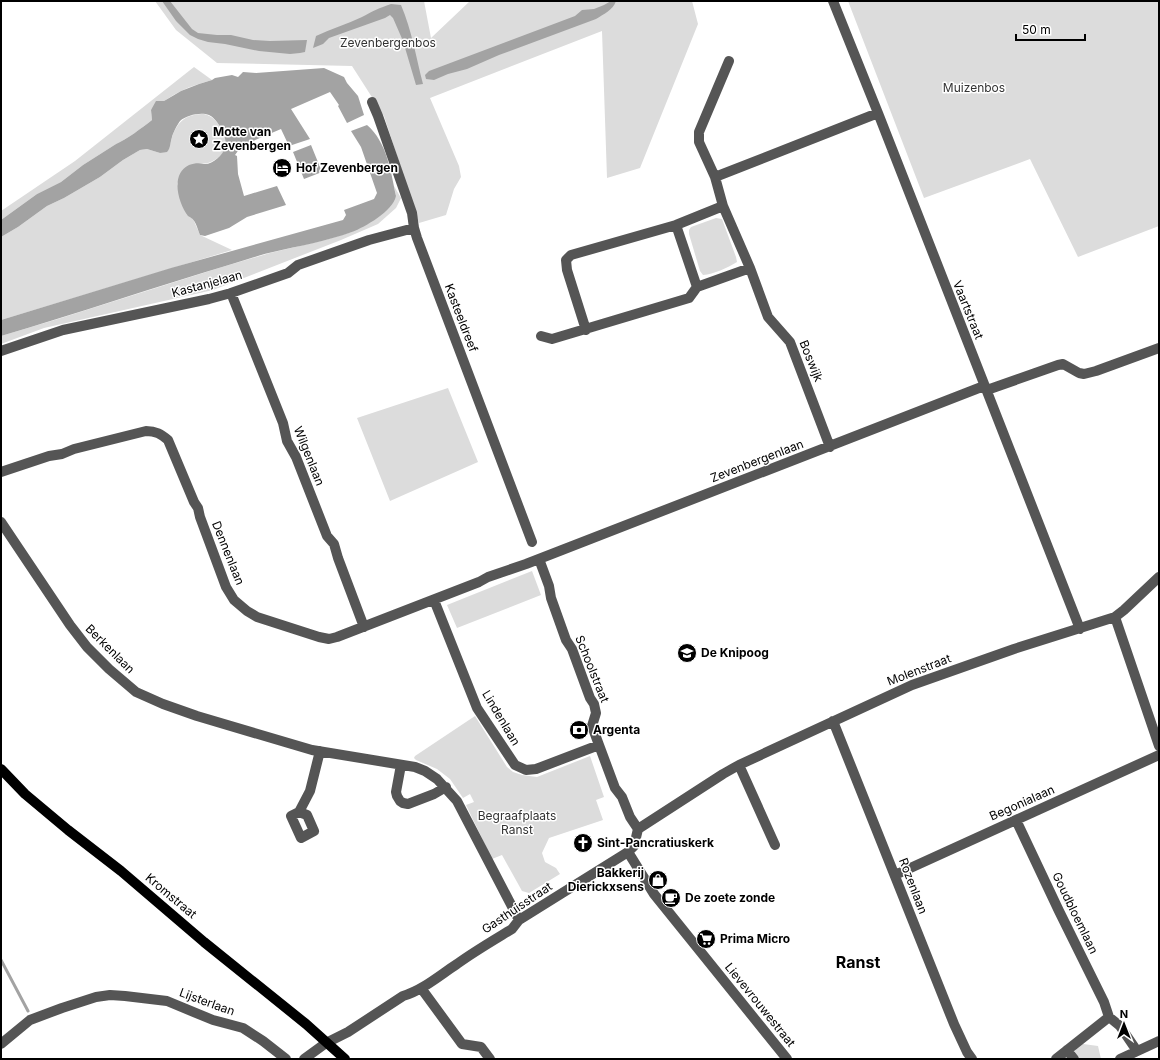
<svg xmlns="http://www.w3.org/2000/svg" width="1160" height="1060" font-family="Inter,sans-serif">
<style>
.green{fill:#dcdcdc}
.water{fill:#a3a3a3}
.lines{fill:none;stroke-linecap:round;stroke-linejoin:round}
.stream{stroke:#a3a3a3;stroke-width:3}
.minor{stroke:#555;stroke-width:10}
.major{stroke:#000;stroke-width:10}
.labels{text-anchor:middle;stroke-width:3;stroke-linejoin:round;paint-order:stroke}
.park-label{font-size:12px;fill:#333;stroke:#fff}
.poi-label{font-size:12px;font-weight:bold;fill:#000;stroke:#fff;text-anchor:start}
.street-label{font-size:12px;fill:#000;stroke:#fff}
.district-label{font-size:16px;font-weight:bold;fill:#000;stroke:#fff}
</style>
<rect width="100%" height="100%" fill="#fff"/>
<path class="green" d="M 155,1 L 424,1 L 431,38 L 470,1 L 692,1 L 698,24 L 640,168 L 607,178 L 602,31 L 430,98 L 459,166 L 461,177 L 454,189 L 446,215 L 419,223 L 384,116 L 352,66 L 217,63 L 176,30 Z
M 848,1 L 1159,1 L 1159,226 L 1078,257 L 1030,159 L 924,198 Z
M 194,67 L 212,80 C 202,83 191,86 181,91 C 171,96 161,103 151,110 L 152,120 C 143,127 126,140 116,144 L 83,165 L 61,182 L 37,194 L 1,220 L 1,211 L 75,161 Z
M 204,114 C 213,116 217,122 222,129 C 231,144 224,158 208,163 C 204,164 202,163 199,164 C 193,166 188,169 182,171 L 177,184 L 191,217 L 194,221 L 200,235 L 232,250 L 1,320 L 1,237 L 18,227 L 47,206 L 64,198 L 100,177 L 123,160 L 140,150 L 147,149 L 160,153 L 170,147 C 172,133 178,118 194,115 C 197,114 201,114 204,114 Z
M 394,186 L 401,198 L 396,208 L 378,224 L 341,240 L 213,290 L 44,328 L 1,344 L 1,336 L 58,319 L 219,268 L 270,253 L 325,240 L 352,232 L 396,196 Z
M 716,218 L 722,219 L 736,257 L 737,262 C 727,268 714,274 703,275 L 700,271 L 689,234 L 689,230 L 691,227 Z
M 448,388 L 478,462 L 390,501 L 357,418 Z
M 532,571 L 541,595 L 457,628 L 447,605 Z
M 475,716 L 507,767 L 513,772 L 522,775 L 537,777 L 590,756 L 604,797 L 596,800 L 603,820 L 549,838 L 542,853 L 545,862 L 556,868 L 560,874 L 529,893 L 522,891 L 502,855 L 492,859 L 466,805 L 474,802 L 470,794 L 463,798 L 450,779 L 437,769 L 416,760 L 414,758 L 415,756 Z
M 1076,1043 L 1098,1046 L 1101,1059 L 1080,1059 L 1075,1052 Z"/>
<path class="water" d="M 162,1 L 170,1 L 192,29 L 198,33 L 217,35 L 231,35 L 253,40 L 270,41 L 307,40 L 305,52 L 300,53 L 290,54 L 259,51 L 225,44 L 208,42 L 198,39 L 190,35 L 176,21 Z
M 611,1 L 616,1 C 613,10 604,14 596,19 L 499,55 L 467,69 L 448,74 L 434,80 L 426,79 L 425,75 L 429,71 L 575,16 L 582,10 L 594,9 L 604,5 Z
M 391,4 L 401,5 C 412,31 416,57 423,84 L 416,85 L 403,41 L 393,18 L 390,15 L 385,18 L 329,38 L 323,44 L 313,48 L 316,36 C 331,29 347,24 362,17 C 373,11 379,8 391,4 Z
M 324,68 L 344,77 L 347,83 L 358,96 L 364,115 L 347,123 L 338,106 L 339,105 L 330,92 L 291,109 L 310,139 L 289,146 L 281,129 L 246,144 L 246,145 L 240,148 L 235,155 L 237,156 L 238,174 L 244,196 L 277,186 L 286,205 L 247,217 L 229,228 L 205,236 L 200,235 C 197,228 196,219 188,216 C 178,203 170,174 189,165 C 195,163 199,163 204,164 C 212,165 223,155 225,148 C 229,139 217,118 209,115 C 201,112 187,115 180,121 C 177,125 173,133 172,137 C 170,143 171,147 167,152 L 160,153 L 147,149 L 140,150 L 123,160 L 100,177 L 64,198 L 47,206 L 18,227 L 1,237 L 1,220 L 37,194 L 61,182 L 83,165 L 116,144 C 126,140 143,127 152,120 L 151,110 L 156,101 L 164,101 L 181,91 L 199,84 L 212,80 L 215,78 L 232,75 L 238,77 L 243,72 L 256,73 Z
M 367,125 C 387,142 391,172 396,196 C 393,211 365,227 352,232 C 327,241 299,246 273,252 C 259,255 246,260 232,264 C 155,287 79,313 1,336 L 1,320 L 171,268 L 343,220 L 346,215 L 344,210 L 374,199 L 377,193 L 361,147 L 351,131 Z
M 311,145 L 322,172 L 304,179 L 293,152 Z"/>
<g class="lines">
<path class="stream" d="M 1,960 L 28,1011"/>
<path class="minor" d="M 833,1 L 878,113 L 1080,629
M 729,61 L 699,132 L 699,142 L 715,177 L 723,206 L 750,268 L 768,317 L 790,342 L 830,447
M 372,102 L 378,116 L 412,213 L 414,228 L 417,238 L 532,542
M 715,177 L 878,113
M 676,225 L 697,287
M 231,293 L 283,423 L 287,441 L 296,457 L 327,536 L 334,544 L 338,558 L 364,627
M 586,330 L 567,270 L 566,260 L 571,255 L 676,225 L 723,206
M 541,336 L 552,339 L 689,298 L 697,287 L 750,268
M 1,351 L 63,330 L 209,299 L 231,293 L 288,273 L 298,265 L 369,240 L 414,228
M 987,390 L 1058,365 L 1063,364 L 1079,373 L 1084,374 L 1096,371 L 1159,348
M 1,472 L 49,456 L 62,454 L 74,449 L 146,431 C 156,431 161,434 168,440 L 194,502 L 198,508 L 200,517 L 226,587 L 234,600 L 247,611 L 257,617 L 319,637 L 329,639 L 337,637 L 479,582 L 488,577 L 526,564 L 984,386
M 1,522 L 70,625 L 87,647 L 109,669 L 136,692 L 163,704 L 197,716 L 312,750 L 415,767 L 425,771 L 437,779 L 457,801 L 519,920
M 434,600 L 477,708 L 515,765 L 526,770 L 536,769 L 599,745
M 1115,617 L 1159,746
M 833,721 L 954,1024 L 967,1052 L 972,1059
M 401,765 L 396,792 L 397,796 L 400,801 L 403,803 L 408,804 L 434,794 L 446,787
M 739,765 L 775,845
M 299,812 L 307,815 L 314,831 L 301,838 L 291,816 L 299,812 L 310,791 L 320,751
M 1016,820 L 1059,911 L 1104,1002 L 1109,1017 L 1120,1026 L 1137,1051
M 638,829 L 723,774 L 739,765 L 912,685 L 1014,649 L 1115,617 L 1124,610 L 1159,577
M 628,852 L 654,894 L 787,1059
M 895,875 L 1159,755
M 421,988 L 462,1044 L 481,1047 L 490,1059
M 1,1044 L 30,1020 L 62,1008 L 96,997 L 110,995 L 125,996 L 167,1001 L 213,1020 L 243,1028 L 263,1041 L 286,1059
M 1067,1050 L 1074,1059
M 304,1059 L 326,1043 L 348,1032 L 403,996 C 423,990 440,975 457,964 C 475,951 494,940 512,929 L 519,920 L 628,852 L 634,846 L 638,829 L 630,817 L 622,797 L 615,788 L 599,745 L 592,726 L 596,713 L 594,704 L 590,698 L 572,649 L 566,640 L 551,598 L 549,586 L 539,559
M 1056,1059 L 1109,1017
M 1120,1059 L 1159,1041"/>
<path class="major" d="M 1,769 L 25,794 L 68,830 L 121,871 L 204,942 L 306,1024 L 345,1059"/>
</g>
<defs>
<g id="sight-disc" transform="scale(1)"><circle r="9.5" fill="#000" stroke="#fff"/><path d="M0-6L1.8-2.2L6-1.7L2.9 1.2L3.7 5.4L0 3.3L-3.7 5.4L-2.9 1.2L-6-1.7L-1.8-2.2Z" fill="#fff"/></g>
<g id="hotel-disc" transform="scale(1)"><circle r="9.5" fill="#000" stroke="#fff"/><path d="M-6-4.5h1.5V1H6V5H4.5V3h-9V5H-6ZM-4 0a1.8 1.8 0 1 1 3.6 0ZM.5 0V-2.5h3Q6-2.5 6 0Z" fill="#fff"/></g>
<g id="school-disc" transform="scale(1)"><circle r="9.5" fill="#000" stroke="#fff"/><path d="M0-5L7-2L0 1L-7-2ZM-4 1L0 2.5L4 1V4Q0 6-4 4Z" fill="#fff"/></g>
<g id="bank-disc" transform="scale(1)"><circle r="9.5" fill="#000" stroke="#fff"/><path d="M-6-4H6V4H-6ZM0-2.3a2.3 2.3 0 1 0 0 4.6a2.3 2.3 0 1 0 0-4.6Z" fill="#fff"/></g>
<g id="church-disc" transform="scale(1)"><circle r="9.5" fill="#000" stroke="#fff"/><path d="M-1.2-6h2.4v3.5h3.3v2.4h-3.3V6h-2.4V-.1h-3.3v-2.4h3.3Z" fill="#fff"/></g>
<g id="shop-disc" transform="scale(1)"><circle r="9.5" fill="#000" stroke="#fff"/><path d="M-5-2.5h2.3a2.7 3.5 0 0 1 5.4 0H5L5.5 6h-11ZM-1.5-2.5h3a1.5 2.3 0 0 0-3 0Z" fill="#fff"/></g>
<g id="cafe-disc" transform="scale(1)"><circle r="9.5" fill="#000" stroke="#fff"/><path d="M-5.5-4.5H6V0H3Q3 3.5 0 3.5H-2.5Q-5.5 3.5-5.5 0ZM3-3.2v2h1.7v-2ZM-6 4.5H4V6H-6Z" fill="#fff"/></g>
<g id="supermarket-disc" transform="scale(1)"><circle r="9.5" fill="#000" stroke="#fff"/><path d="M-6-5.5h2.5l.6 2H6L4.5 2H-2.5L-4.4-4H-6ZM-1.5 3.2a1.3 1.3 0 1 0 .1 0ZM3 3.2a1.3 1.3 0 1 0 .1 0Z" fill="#fff"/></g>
</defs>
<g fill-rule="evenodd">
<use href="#sight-disc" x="199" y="139"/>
<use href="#hotel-disc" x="282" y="168"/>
<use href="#school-disc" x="687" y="653"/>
<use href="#bank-disc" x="579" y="730"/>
<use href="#church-disc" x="583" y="843"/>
<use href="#shop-disc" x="658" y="880"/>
<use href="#cafe-disc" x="671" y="898"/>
<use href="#supermarket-disc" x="706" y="939"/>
</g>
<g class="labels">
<g class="park-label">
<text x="388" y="47">Zevenbergenbos</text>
<text x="974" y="92">Muizenbos</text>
<text x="517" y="820">Begraafplaats<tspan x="517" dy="14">Ranst</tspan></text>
</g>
<g class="poi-label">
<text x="213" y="136">Motte van<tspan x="213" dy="14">Zevenbergen</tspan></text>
<text x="296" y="172">Hof Zevenbergen</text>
<text x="701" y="657">De Knipoog</text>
<text x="593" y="734">Argenta</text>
<text x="597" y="847">Sint-Pancratiuskerk</text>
<text x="644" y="877" text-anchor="end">Bakkerij<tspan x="644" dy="14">Dierickxsens</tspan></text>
<text x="685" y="902">De zoete zonde</text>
<text x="720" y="943">Prima Micro</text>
</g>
<g class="street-label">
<text transform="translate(207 284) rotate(-15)" y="4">Kastanjelaan</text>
<text transform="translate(968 310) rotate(68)" y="4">Vaartstraat</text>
<text transform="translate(461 318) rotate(69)" y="4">Kasteeldreef</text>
<text transform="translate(811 361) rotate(68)" y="4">Boswijk</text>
<text transform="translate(309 456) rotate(68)" y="4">Wilgenlaan</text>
<text transform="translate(757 461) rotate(-21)" y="4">Zevenbergenlaan</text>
<text transform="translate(228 553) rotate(68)" y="4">Dennenlaan</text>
<text transform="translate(110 649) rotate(45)" y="4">Berkenlaan</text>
<text transform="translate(592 669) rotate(68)" y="4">Schoolstraat</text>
<text transform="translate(919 670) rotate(-21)" y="4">Molenstraat</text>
<text transform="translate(501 718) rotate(59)" y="4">Lindenlaan</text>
<text transform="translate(1022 803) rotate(-24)" y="4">Begonialaan</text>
<text transform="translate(913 886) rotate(69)" y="4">Rozenlaan</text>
<text transform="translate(171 896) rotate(40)" y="4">Kromstraat</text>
<text transform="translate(517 908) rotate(-34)" y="4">Gasthuisstraat</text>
<text transform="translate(1075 913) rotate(64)" y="4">Goudbloemlaan</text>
<text transform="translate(207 1002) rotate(20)" y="4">Lijsterlaan</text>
<text transform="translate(760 1005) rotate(51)" y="4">Lievevrouwestraat</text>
</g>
<g class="district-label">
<text x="858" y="968">Ranst</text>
</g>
</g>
<rect width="1160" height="1060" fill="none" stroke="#000000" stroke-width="4"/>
<g transform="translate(1124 1024)" stroke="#ffffff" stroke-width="3" paint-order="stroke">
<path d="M0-3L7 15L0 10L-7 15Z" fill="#000000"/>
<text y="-6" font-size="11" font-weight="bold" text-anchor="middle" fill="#000000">N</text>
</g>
<path d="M1016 34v6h69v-6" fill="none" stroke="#000000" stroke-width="2"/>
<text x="1022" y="34" font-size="12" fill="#000000" stroke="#ffffff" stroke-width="3" paint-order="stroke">50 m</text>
</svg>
